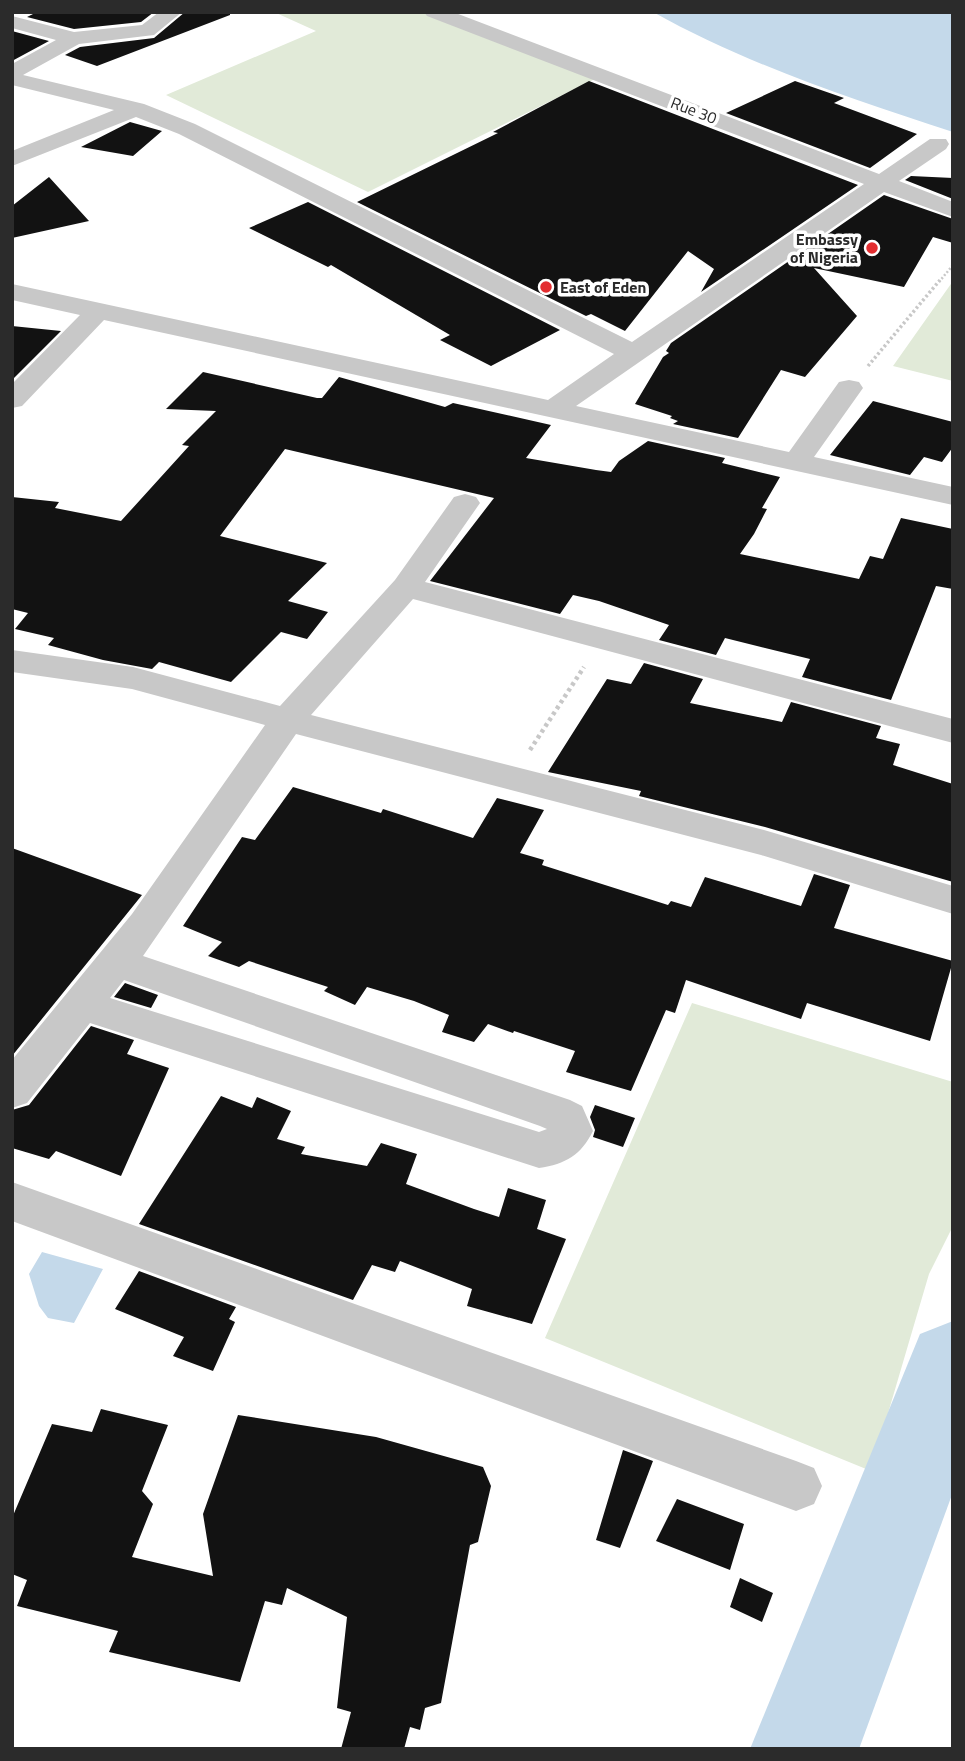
<svg xmlns="http://www.w3.org/2000/svg" width="965" height="1761" font-family="'Titillium Web',sans-serif">
<style>
.green{fill:#e1ead8}
.water{fill:#c4d9ea}
.lines{fill:none;stroke-linecap:round;stroke-linejoin:round}
.river{fill:#c4d9ea;fill-rule:evenodd}
.building{fill:#121212}
.path-far2{stroke:#c8c8c8;stroke-width:2.5;stroke-dasharray:2 2;stroke-linecap:butt}
.path-far1{stroke:#c8c8c8;stroke-width:3.5;stroke-dasharray:2.5 2.5;stroke-linecap:butt}
.path{stroke:#c8c8c8;stroke-width:4.5;stroke-dasharray:3.5 3.5;stroke-linecap:butt}
.minor{fill:#c8c8c8;fill-rule:evenodd}
.poi-dot{fill:#e32d30;stroke:#fff;stroke-width:2.5}
.labels{text-anchor:middle;stroke-width:7;stroke-linejoin:round;paint-order:stroke}
.far-street-label{font-size:16px;fill:#2b2b2b;stroke:#fff}
.far-poi-label{font-size:16px;font-weight:bold;fill:#2b2b2b;stroke:#fff;text-anchor:end}
</style>
<rect width="100%" height="100%" fill="#fff"/>
<path class="green" d="M 274,12 L 444,12 L 607,73 L 368,192 L 166,95 L 316,31 Z
M 953,281 L 953,381 L 893,366 Z
M 692,1003 L 953,1082 L 953,1226 L 929,1274 L 871,1471 L 545,1338 Z"/>
<path class="water" d="M 653,12 L 953,12 L 953,132 C 852,99 746,64 653,12 Z
M 42,1252 L 103,1269 L 74,1323 L 48,1318 L 39,1306 L 29,1274 Z"/>
<g class="lines">
<path class="river" d="M 953,1321 L 953,1492 L 859,1749 L 750,1749 L 920,1334 Z"/>
</g>
<path class="building" d="M 37,12 L 154,12 L 141,22 L 74,29 L 27,17 Z
M 185,12 L 230,12 L 230,15 L 97,66 L 65,55 L 80,47 L 154,38 Z
M 12,31 L 49,41 L 12,61 Z
M 589,81 L 858,185 L 701,292 L 714,269 L 688,251 L 625,331 L 591,314 L 586,316 L 357,202 L 498,133 L 493,132 Z
M 795,81 L 844,98 L 834,103 L 917,134 L 870,168 L 726,113 Z
M 130,122 L 162,131 L 133,156 L 81,147 Z
M 911,176 L 953,178 L 953,199 L 905,180 Z
M 49,177 L 89,221 L 12,238 L 12,206 Z
M 884,195 L 953,219 L 953,243 L 933,237 L 904,287 L 814,268 L 857,316 L 805,377 L 781,370 L 738,438 L 673,424 L 678,421 L 670,418 L 672,416 L 635,404 L 663,357 L 669,353 L 666,351 L 671,343 Z
M 308,202 L 560,330 L 491,366 L 440,340 L 450,335 L 331,265 L 328,267 L 249,228 Z
M 12,326 L 61,331 L 12,380 Z
M 203,372 L 317,398 L 322,398 L 339,377 L 445,407 L 453,403 L 551,425 L 526,458 L 596,470 L 611,472 L 619,461 L 648,441 L 725,458 L 722,463 L 780,477 L 762,508 L 767,509 L 754,534 L 740,554 L 859,579 L 870,556 L 883,559 L 901,518 L 953,529 L 953,589 L 936,586 L 891,700 L 802,677 L 810,659 L 725,638 L 716,655 L 659,640 L 669,625 L 599,601 L 573,595 L 560,614 L 430,581 L 494,498 L 285,449 L 220,536 L 327,563 L 288,601 L 328,612 L 307,639 L 281,632 L 231,682 L 159,662 L 152,669 L 103,660 L 48,645 L 54,638 L 15,629 L 28,613 L 12,609 L 12,497 L 59,502 L 55,508 L 121,521 L 189,446 L 182,445 L 216,411 L 166,409 Z
M 873,401 L 953,422 L 953,447 L 942,462 L 924,457 L 910,475 L 830,455 Z
M 644,663 L 703,679 L 690,703 L 782,722 L 791,702 L 881,726 L 876,738 L 900,744 L 893,765 L 953,784 L 953,882 L 765,827 L 639,796 L 641,791 L 548,772 L 607,679 L 631,684 Z
M 293,787 L 381,813 L 383,809 L 473,838 L 497,798 L 544,810 L 520,853 L 544,860 L 542,865 L 668,905 L 671,901 L 691,907 L 705,877 L 801,906 L 814,874 L 850,885 L 834,928 L 953,961 L 930,1041 L 807,1003 L 801,1019 L 686,980 L 675,1013 L 666,1010 L 631,1091 L 566,1072 L 575,1051 L 514,1031 L 513,1033 L 488,1024 L 474,1042 L 442,1032 L 449,1015 L 414,1001 L 367,987 L 355,1005 L 324,991 L 328,987 L 249,961 L 239,967 L 208,956 L 222,942 L 183,926 L 242,837 L 255,840 Z
M 12,848 L 142,895 L 12,1056 Z
M 125,983 L 158,995 L 151,1008 L 114,997 Z
M 91,1026 L 134,1040 L 127,1054 L 169,1068 L 121,1176 L 56,1151 L 49,1159 L 12,1148 L 12,1110 L 29,1105 Z
M 221,1096 L 252,1108 L 257,1097 L 291,1111 L 277,1139 L 305,1147 L 301,1154 L 367,1166 L 381,1143 L 417,1154 L 406,1184 L 474,1209 L 499,1217 L 508,1188 L 546,1200 L 537,1229 L 566,1239 L 532,1324 L 467,1306 L 472,1289 L 400,1261 L 395,1272 L 372,1265 L 353,1300 L 139,1224 Z
M 595,1105 L 635,1118 L 623,1147 L 593,1137 L 595,1130 L 590,1117 Z
M 139,1271 L 236,1307 L 229,1319 L 235,1322 L 213,1371 L 173,1356 L 184,1337 L 115,1309 Z
M 101,1409 L 168,1425 L 142,1491 L 153,1504 L 132,1557 L 213,1576 L 203,1514 L 238,1415 L 376,1437 L 483,1467 L 491,1486 L 478,1542 L 470,1545 L 441,1703 L 425,1708 L 420,1730 L 410,1727 L 404,1749 L 341,1749 L 351,1712 L 337,1708 L 347,1617 L 287,1588 L 282,1605 L 265,1601 L 240,1682 L 109,1652 L 118,1631 L 17,1606 L 27,1580 L 12,1574 L 12,1518 L 52,1424 L 92,1432 Z
M 623,1450 L 653,1461 L 620,1548 L 596,1540 Z
M 677,1499 L 744,1524 L 730,1570 L 656,1541 Z
M 740,1578 L 773,1593 L 762,1622 L 730,1607 Z"/>
<g class="lines">
<path class="path-far2" d="M 939,282 L 953,265"/>
<path class="path-far1" d="M 868,366 L 940,280"/>
<path class="path" d="M 530,750 L 584,667"/>
<path class="minor" d="M 159,12 L 182,12 L 154,35 L 79,44 L 23,75 L 144,104 L 195,124 L 632,342 L 864,184 L 427,16 L 424,12 L 453,12 L 879,174 L 930,139 L 946,139 L 949,144 L 946,149 L 899,181 L 953,202 L 953,217 L 884,192 L 576,406 L 789,452 L 839,382 L 849,380 L 859,382 L 863,388 L 814,457 L 953,487 L 953,505 L 104,320 L 22,406 L 12,408 L 12,384 L 80,315 L 12,300 L 12,284 L 548,400 L 614,354 L 179,134 L 136,117 L 12,166 L 12,151 L 114,110 L 12,85 L 12,64 L 56,40 L 12,28 L 12,16 L 74,32 L 142,25 Z
M 465,494 L 476,497 L 480,503 L 425,582 L 953,719 L 953,743 L 413,599 L 311,715 L 764,830 L 953,886 L 953,914 L 761,855 L 296,734 L 143,956 L 570,1100 L 582,1106 L 593,1131 C 581,1155 566,1164 539,1168 L 90,1023 L 27,1103 L 12,1108 L 12,1060 L 132,914 L 265,725 L 132,689 L 12,672 L 12,650 L 133,667 L 280,706 L 395,580 L 454,497 ZM 124,980 L 540,1126 L 547,1129 L 539,1132 L 110,998 Z
M 12,1182 L 796,1461 L 814,1468 L 822,1486 L 814,1504 L 796,1511 L 12,1221 Z"/>
</g>
<g class="poi-dot">
<circle cx="872" cy="248" r="7"/>
<circle cx="546" cy="287" r="7"/>
</g>
<g class="labels">
<g class="far-street-label">
<text transform="translate(694 110) rotate(21)" y="6">Rue 30</text>
</g>
<g class="far-poi-label">
<text x="858" y="245">Embassy<tspan x="858" dy="18">of Nigeria</tspan></text>
<text x="560" y="293" text-anchor="start">East of Eden</text>
</g>
</g>
<rect width="965" height="1761" fill="none" stroke="#2b2b2b" stroke-width="28"/>
</svg>
